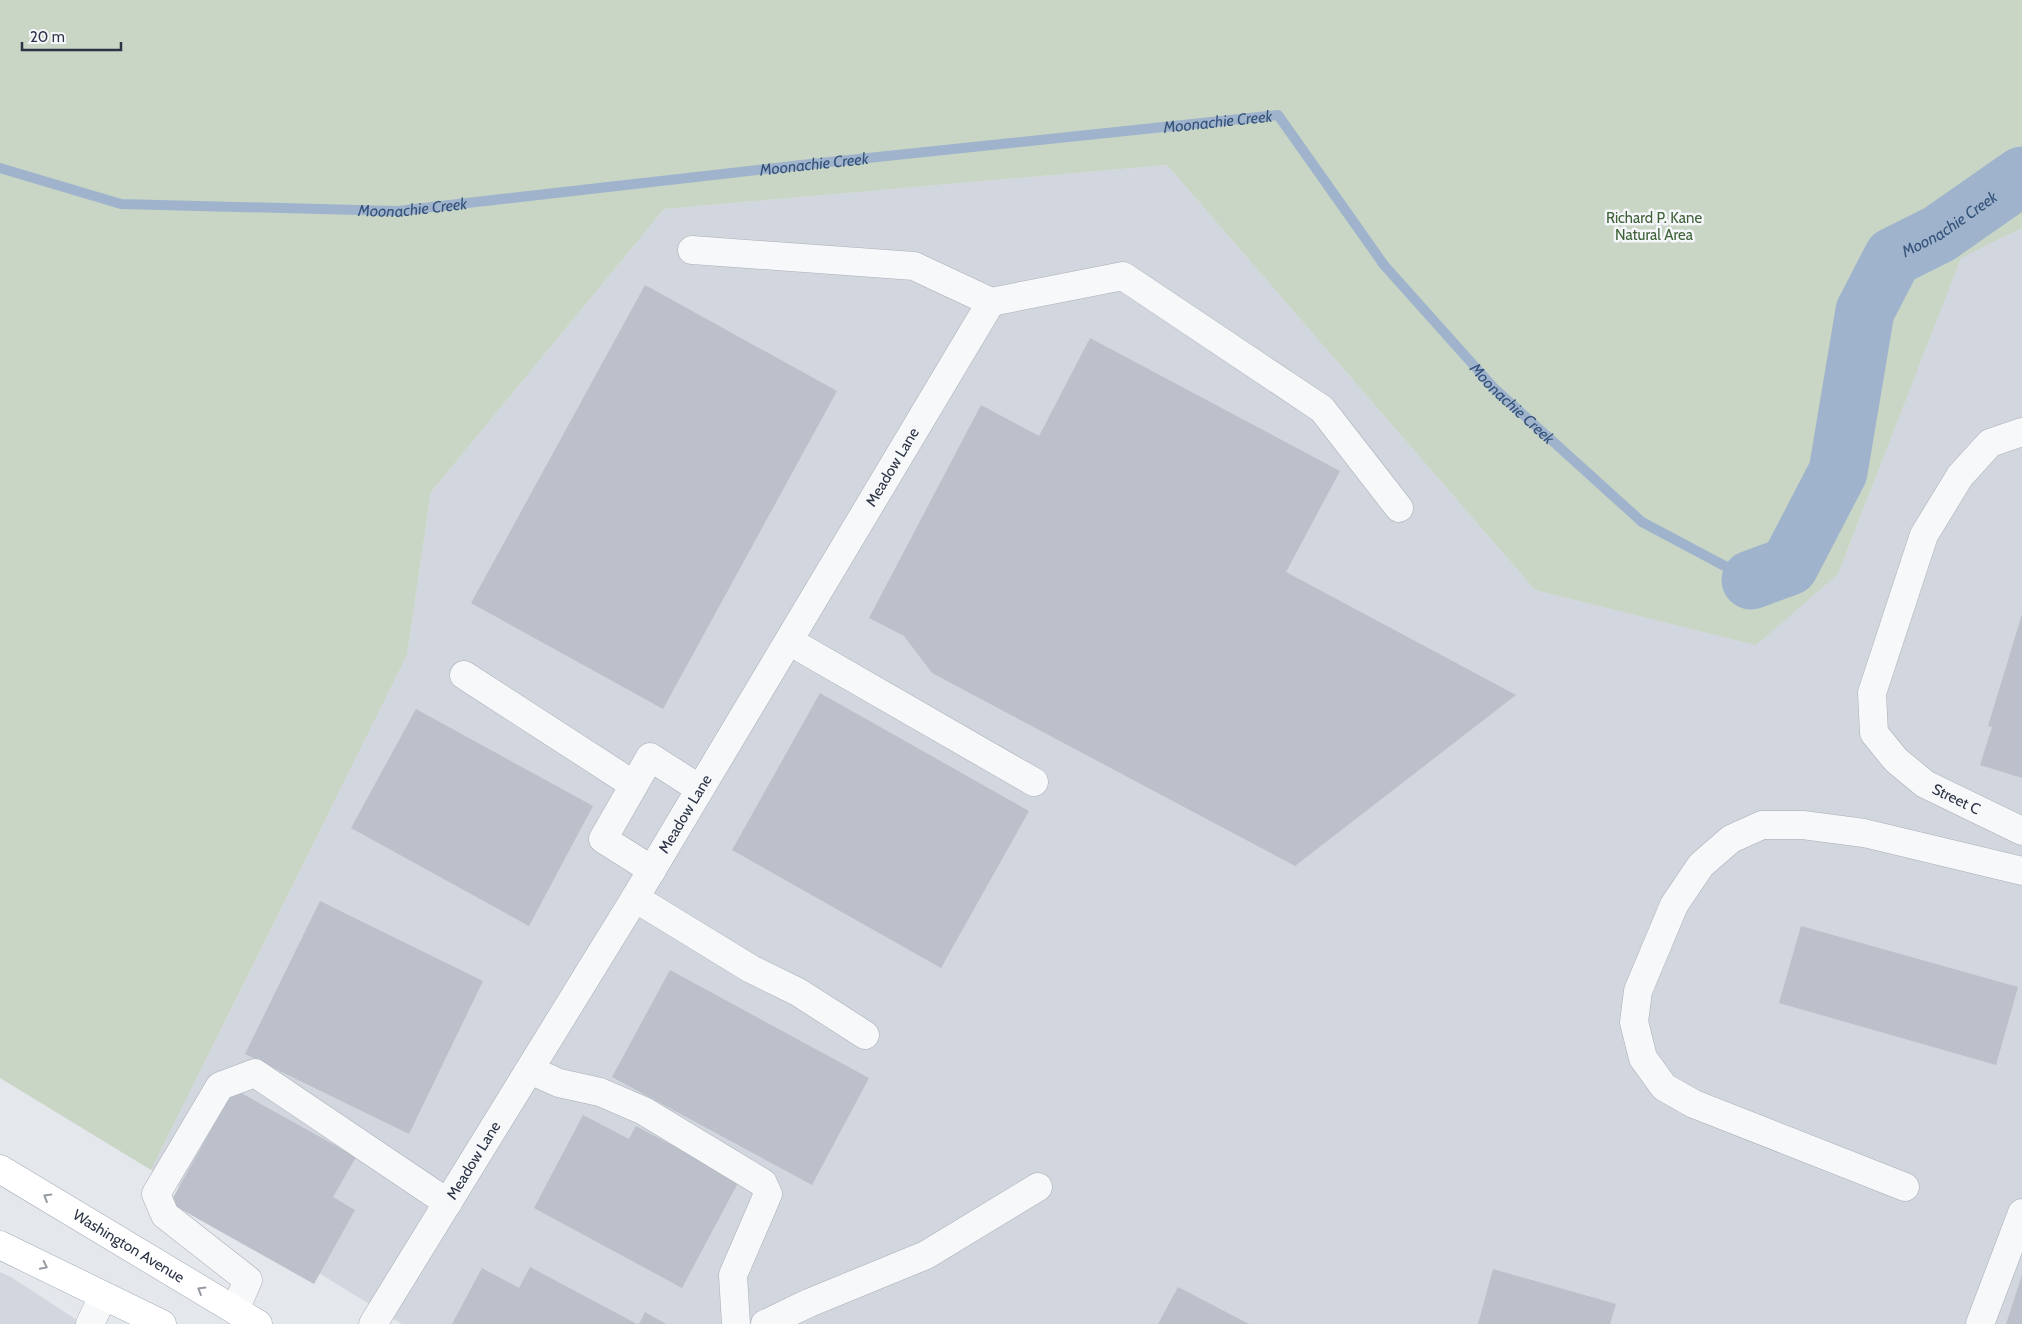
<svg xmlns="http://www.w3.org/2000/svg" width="2022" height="1324" font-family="Cabin,sans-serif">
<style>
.built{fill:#d2d6de}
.green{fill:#c9d6c5}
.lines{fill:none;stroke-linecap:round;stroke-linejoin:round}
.stream{stroke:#9fb4cc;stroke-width:10}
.river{stroke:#9fb4cc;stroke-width:59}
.building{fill:#bbc0ca}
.minor-casing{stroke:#a9aeb7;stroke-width:29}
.major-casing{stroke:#a3abb8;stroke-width:29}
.minor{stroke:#f7f8fa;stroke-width:28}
.major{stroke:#fff;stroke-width:28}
.oneway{stroke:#959aa2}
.labels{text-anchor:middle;stroke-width:5;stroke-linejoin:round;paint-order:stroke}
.park-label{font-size:15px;fill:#3f6138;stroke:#f4f6f9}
.street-label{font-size:15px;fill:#2b3445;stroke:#f4f6f9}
.water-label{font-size:16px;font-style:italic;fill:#34527a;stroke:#f4f6f9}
</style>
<rect width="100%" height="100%" fill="#e4e7ec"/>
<path class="built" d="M 1167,165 L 1535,590 L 1838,574 L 1961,257 L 2022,228 L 2022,1324 L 402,1324 L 151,1170 L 407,655 L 431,492 L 664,209 Z
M 0,1272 L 11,1277 L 83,1324 L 0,1324 Z"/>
<path class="green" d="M 0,0 L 2022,0 L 2022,228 L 1961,258 L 1838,574 L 1756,645 L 1535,590 L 1167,165 L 664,209 L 431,492 L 407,655 L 151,1170 L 0,1078 Z"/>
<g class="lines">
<path class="stream" id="s1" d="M 0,168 L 121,204 L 397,211 L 801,165 L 1278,115 L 1384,265 L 1494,388 L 1642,522 L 1751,580"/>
<path class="river" id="s2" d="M 1751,580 L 1789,566 L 1838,472 L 1865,311 L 1893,257 L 1939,234 L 2022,176"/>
</g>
<path class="building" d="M 645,285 L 837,391 L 663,709 L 471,603 Z
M 1090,338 L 1340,471 L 1286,572 L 1516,695 L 1295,866 L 932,673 L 904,636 L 869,618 L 981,405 L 1039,436 Z
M 2022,614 L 2022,778 L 1980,765 L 1992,727 L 1988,726 Z
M 820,693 L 1029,811 L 941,968 L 732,850 Z
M 416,709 L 593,806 L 529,926 L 351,828 Z
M 320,901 L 483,981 L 409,1134 L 245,1054 Z
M 1801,926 L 2018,987 L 1996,1065 L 1779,1003 Z
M 670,970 L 869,1078 L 812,1185 L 612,1077 Z
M 234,1089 L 356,1157 L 333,1197 L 355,1210 L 314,1284 L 170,1203 Z
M 583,1115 L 629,1139 L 636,1126 L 739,1181 L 682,1288 L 534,1208 Z
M 530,1267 L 637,1324 L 452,1324 L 482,1268 L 519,1288 Z
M 1493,1269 L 1616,1304 L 1610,1324 L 1478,1324 Z
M 2022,1275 L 2022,1324 L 2006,1324 Z
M 1178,1287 L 1249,1324 L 1158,1324 Z
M 645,1312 L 666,1324 L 639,1324 Z"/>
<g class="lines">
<g class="minor-casing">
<g id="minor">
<path d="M 692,250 L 914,266 L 991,302 L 1123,276 L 1322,409 L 1399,508"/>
<path id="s3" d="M 2022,432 L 1990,443 L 1960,476 L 1924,535 L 1872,693 L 1874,733 L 1896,760 L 1925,784 L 2022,831"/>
<path d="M 789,641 L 1034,782"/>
<path d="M 464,675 L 634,785"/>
<path d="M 652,870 L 603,839 L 650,757 L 700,789"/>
<path d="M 635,898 L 751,969 L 798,992 L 865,1035"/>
<path d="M 530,1070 L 559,1083 L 600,1092 L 644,1111 L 763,1183 L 768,1194 L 733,1275 L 736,1324"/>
<path d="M 1905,1187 L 1694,1104 L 1664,1087 L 1643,1058 L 1634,1022 L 1638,991 L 1674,905 L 1701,865 L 1731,839 L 1762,825 L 1803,825 L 1864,833 L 2022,871"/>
<path d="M 235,1310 L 248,1280 L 165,1215 L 156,1194 L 220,1086 L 255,1073 L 448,1203"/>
<path d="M 90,1324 L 103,1296"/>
<path id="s4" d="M 373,1324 L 635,898 L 991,302"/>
<path d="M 765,1324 L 809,1303 L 926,1255 L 1038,1187"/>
<path d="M 1980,1324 L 2022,1213"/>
</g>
</g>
<g class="major-casing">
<g id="major">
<path id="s5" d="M 0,1169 L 258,1324"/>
<path d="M 0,1245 L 162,1324"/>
</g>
</g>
<use href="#minor" class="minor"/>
<use href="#major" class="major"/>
</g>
<defs><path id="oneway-chevron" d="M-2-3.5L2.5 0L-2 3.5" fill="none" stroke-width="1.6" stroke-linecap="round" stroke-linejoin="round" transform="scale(1.25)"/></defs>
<g class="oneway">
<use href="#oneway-chevron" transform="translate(47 1197) rotate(-149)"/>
<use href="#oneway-chevron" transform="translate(44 1266) rotate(26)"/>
<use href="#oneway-chevron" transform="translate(201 1290) rotate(-149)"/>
</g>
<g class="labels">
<g class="park-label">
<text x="1654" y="223">Richard P. Kane<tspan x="1654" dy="17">Natural Area</tspan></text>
</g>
<g class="street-label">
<text dy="5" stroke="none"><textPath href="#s4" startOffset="1002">Meadow Lane</textPath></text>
<text dy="5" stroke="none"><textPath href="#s3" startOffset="461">Street C</textPath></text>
<text dy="5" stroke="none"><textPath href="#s4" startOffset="598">Meadow Lane</textPath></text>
<text dy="5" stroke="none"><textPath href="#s4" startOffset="192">Meadow Lane</textPath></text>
<text dy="5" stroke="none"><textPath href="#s5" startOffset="150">Washington Avenue</textPath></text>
</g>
<g class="water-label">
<text dy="6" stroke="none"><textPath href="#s1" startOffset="1228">Moonachie Creek</textPath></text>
<text dy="6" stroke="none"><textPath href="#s1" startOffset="822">Moonachie Creek</textPath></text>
<text dy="6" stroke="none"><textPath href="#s1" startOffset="418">Moonachie Creek</textPath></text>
<text dy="6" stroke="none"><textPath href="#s2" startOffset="436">Moonachie Creek</textPath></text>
<text dy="6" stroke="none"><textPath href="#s1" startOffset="1661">Moonachie Creek</textPath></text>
</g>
</g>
<path d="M22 42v8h99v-8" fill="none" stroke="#2b3445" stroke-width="2.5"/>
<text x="30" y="42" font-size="15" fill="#2b3445" stroke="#f4f6f9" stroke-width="4" paint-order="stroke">20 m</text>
</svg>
